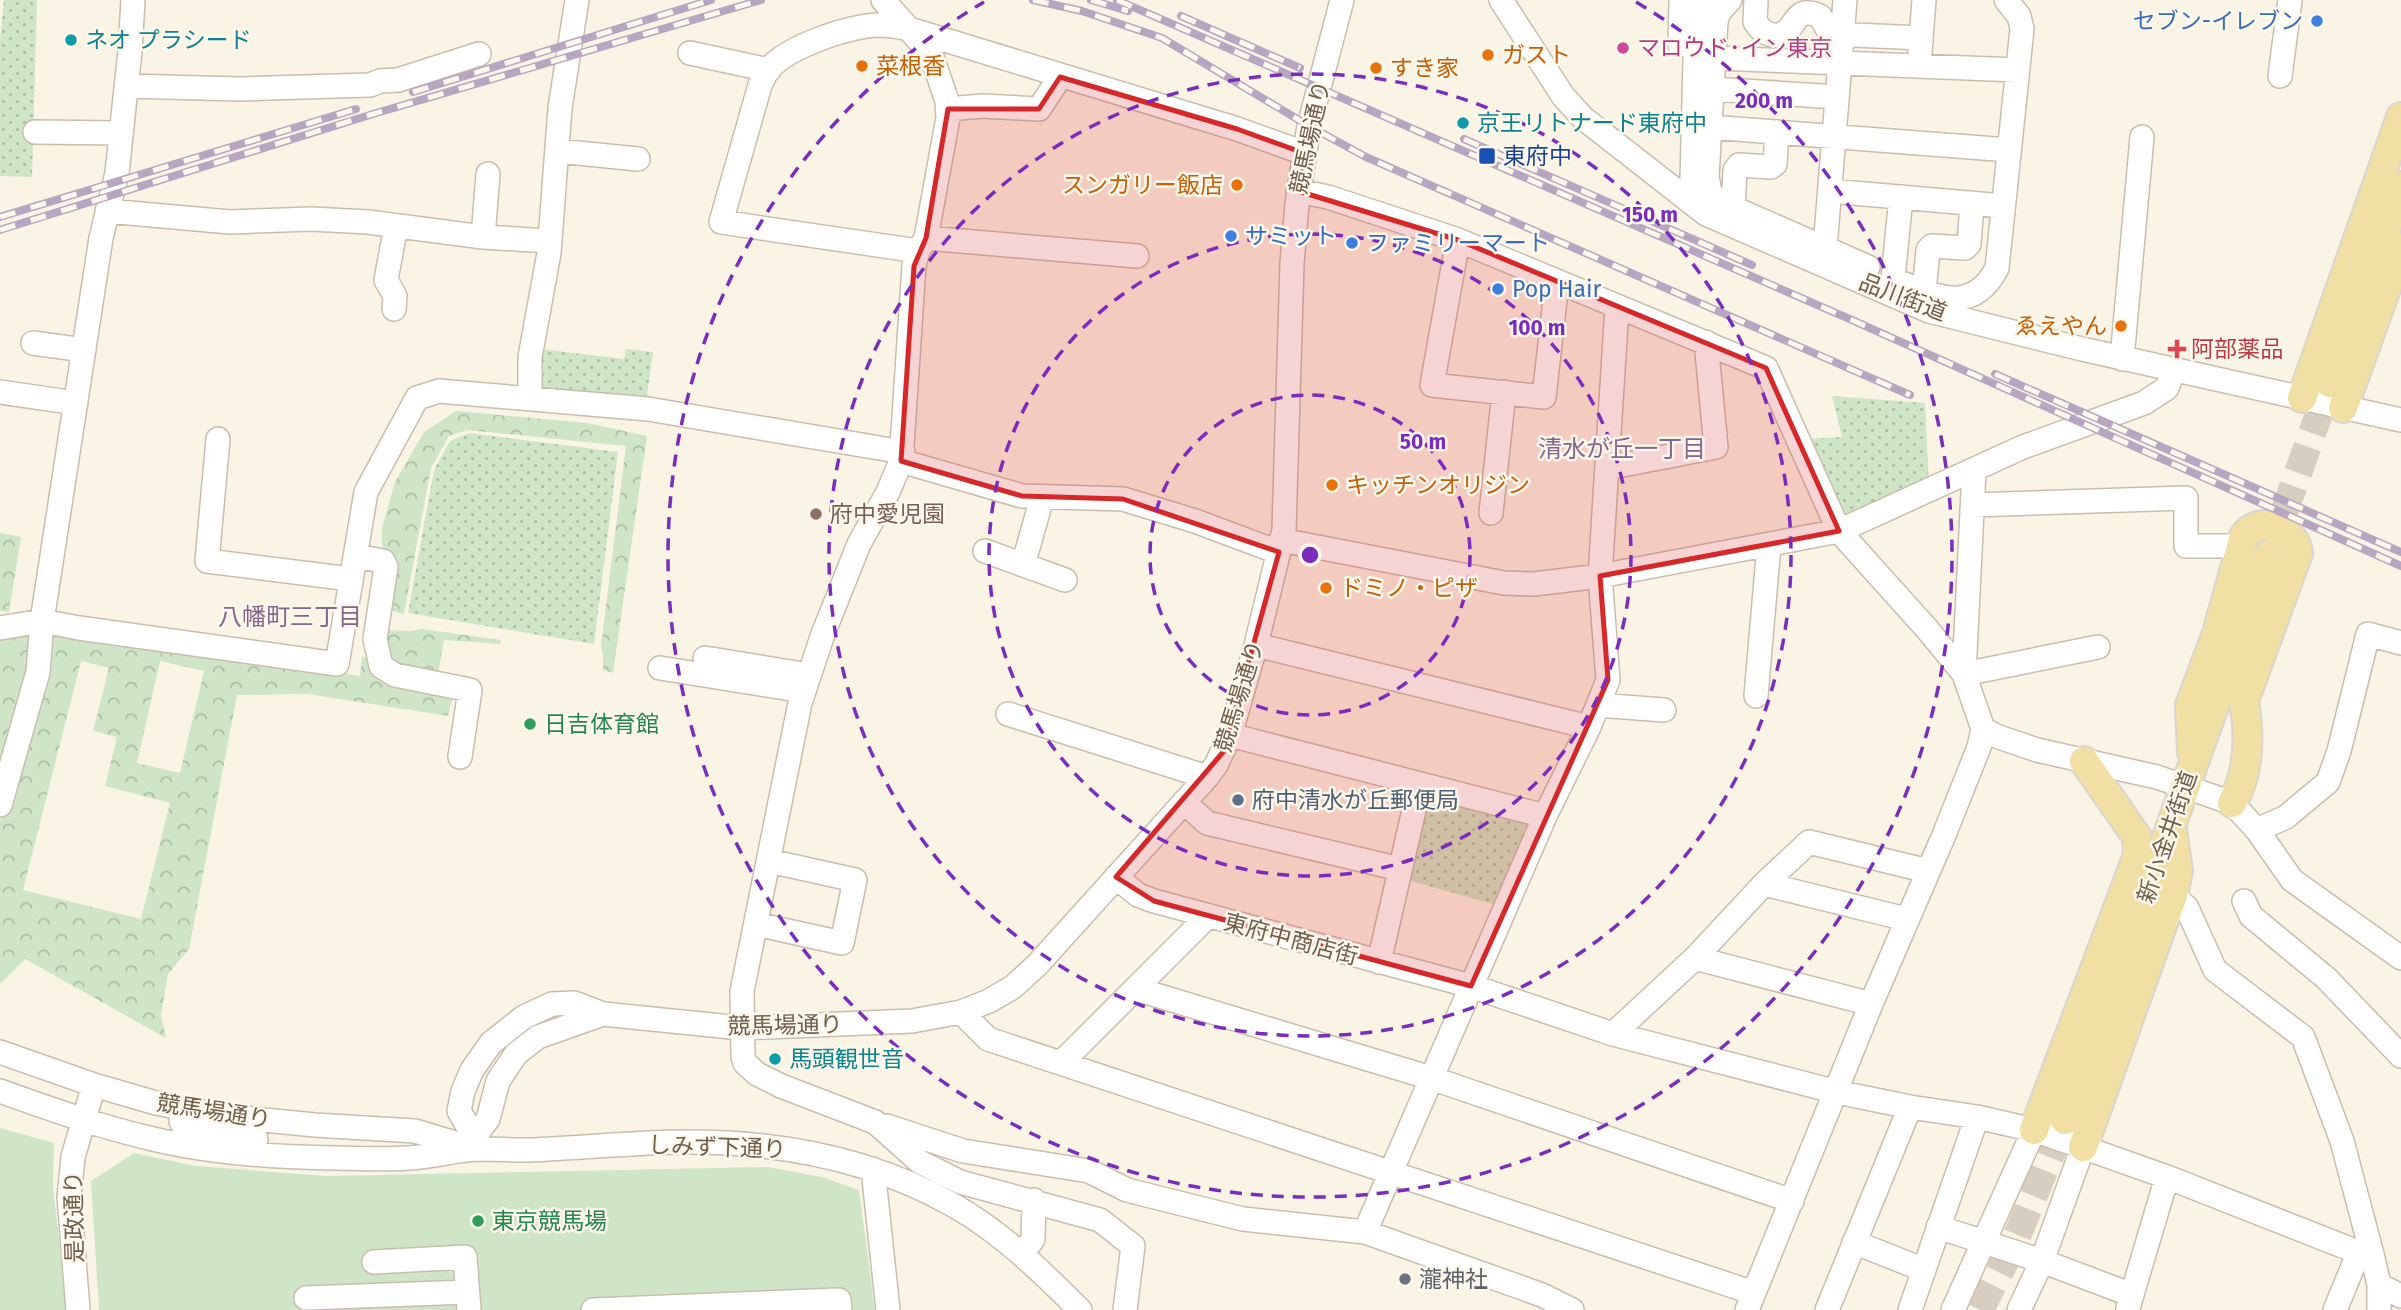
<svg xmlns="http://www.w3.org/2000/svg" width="2401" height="1310" font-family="'Fira Sans','Noto Sans JP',sans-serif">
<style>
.grass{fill:url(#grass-dots)}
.forest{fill:url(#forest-crowns);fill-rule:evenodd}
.pitch{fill:#cee6c5}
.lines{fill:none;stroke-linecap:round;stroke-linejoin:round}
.major-tunnel{stroke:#d8cebf;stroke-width:28;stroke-dasharray:28 14;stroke-linecap:butt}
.minor-casing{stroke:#cabdac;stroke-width:26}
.major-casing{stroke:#dad5d1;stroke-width:32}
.minor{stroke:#fff;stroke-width:23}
.major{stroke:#f2dfa4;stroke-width:28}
.rail-casing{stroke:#b8a5c2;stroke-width:8}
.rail{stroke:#fdf8eb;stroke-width:5;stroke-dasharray:16;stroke-linecap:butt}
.marked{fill:#d62828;fill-opacity:0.2;stroke:#d62828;stroke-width:5;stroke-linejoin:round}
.ring{fill:none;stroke:#7b2cbf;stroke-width:3.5;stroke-dasharray:12 9}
.shop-dot{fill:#3f7fe0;stroke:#fdf8eb;stroke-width:2.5}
.culture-dot{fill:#0f9aa8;stroke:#fdf8eb;stroke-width:2.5}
.hotel-dot{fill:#d1479c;stroke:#fdf8eb;stroke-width:2.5}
.food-dot{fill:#e8710a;stroke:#fdf8eb;stroke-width:2.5}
.transit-dot{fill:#1a4fb4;stroke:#fdf8eb;stroke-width:2.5}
.health-dot{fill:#e0444e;stroke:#fdf8eb;stroke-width:2.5}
.education-dot{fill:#8d6e63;stroke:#fdf8eb;stroke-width:2.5}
.leisure-dot{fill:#2e9e5b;stroke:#fdf8eb;stroke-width:2.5}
.service-dot{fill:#5c6f8a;stroke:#fdf8eb;stroke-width:2.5}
.worship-dot{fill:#6b7280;stroke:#fdf8eb;stroke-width:2.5}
.labels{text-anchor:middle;stroke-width:5;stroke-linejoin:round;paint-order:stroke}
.shop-label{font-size:23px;fill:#366cbe;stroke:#fdf8eb;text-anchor:start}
.culture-label{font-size:23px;fill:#0d838f;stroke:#fdf8eb;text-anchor:start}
.hotel-label{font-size:23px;fill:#b23c85;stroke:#fdf8eb;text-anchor:start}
.food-label{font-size:23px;fill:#c56008;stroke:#fdf8eb;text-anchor:start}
.street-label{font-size:23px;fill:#705e4d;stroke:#fdf8eb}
.transit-label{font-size:23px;fill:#164399;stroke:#fdf8eb;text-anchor:start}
.health-label{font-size:23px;fill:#be3a42;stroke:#fdf8eb;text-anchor:start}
.education-label{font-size:23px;fill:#785e54;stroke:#fdf8eb;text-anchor:start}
.leisure-label{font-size:23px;fill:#27864d;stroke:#fdf8eb;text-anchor:start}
.service-label{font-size:23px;fill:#4e5e75;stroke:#fdf8eb;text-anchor:start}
.worship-label{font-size:23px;fill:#5b616d;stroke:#fdf8eb;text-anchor:start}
.neighbourhood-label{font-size:24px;fill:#84658c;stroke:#fdf8eb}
.centre{fill:#7b2cbf;stroke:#fdf8eb;stroke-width:3.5}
.ring-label{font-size:21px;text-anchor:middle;font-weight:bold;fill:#7b2cbf;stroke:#fdf8eb;stroke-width:5;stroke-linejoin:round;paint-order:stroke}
</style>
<defs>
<pattern id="grass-dots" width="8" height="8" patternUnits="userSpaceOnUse" patternTransform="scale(1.75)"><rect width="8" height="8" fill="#cee6c5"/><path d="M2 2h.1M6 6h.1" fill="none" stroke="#acbea2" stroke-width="1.8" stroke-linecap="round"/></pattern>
<pattern id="forest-crowns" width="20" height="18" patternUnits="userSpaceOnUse" patternTransform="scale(1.75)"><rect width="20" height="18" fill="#cee6c5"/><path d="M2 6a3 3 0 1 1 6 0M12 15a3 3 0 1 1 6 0" fill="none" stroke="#acbea2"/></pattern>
</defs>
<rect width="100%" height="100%" fill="#faf4e5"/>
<path class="grass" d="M 4,0 L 37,0 L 32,177 L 0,176 L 0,40 Z
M 541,349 L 624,359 L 626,349 L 653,352 L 646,403 L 544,390 L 537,383 Z
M 1832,396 L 1925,403 L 1929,486 L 1848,520 L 1841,517 L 1805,439 L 1842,437 Z
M 469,433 L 618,452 L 594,644 L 408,613 L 434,470 L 450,441 Z
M 1428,792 L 1535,822 L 1497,905 L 1407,880 Z"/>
<path class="forest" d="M 456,411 L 587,423 L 647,436 L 613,673 L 603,670 L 603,655 L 601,646 L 626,446 L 468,430 L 449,436 L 431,468 L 404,614 L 388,610 L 395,584 L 395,561 L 382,546 L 382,528 L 395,482 L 424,432 Z
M 0,533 L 21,537 L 9,612 L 0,611 Z
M 35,628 L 32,676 L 0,787 L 0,634 Z
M 422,629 L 501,640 L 500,644 L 444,640 L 438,674 L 388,663 L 385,630 L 411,631 Z
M 55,633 L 360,676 L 362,657 L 368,657 L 379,681 L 453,696 L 448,716 L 308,694 L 237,695 L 189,949 L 168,974 L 161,1015 L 166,1038 L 25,959 L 0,984 L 0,821 ZM 81,661 L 109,668 L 93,731 L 117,737 L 105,786 L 170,803 L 141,919 L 23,890 ZM 160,661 L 204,671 L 180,773 L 137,763 Z"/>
<path class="pitch" d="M 0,1128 L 54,1143 L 53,1187 L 67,1310 L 0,1310 Z
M 134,1153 L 196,1166 L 327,1176 L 768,1167 L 822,1177 L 859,1190 L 875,1310 L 99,1310 L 91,1181 Z"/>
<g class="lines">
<path class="major-tunnel" d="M 2270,552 L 2330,383
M 1980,1310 L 2013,1246 L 2065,1120"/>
<g class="minor-casing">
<path id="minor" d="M 883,0 L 931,54 L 947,101 L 948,118 L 926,238 L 918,251 L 914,266 L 901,461 L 888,492 L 859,544 L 823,634 L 800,703 L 742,991 L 743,1057 L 745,1063 L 757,1074 L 781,1086 L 875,1122 L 920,1162 L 960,1182 L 1100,1220 L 1133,1246 L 1125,1310
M 1501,0 L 1563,96 L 1583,118 L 1706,214 L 1929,311 L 2082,349 L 2401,420
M 1704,0 L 1697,14 L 1696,22 L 1692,179 L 1722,203 L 1868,267
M 1756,0 L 1755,22 C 1762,33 1777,41 1788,30 C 1794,24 1796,16 1804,13 C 1809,12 1815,14 1820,16 L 1828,30 L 1833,34 L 1921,38
M 1680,45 L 1681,0
M 690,53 L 769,70
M 1920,53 L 1924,0
M 1714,58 L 2017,70
M 2280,76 L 2290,0
M 126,86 L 240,89 L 370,85 L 380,81 L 398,80 L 479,54
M 1712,89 L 1837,97
M 948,109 L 983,106 L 1039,109 L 1060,77
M 1710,127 L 2009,150
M 35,132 L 121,133
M 557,151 L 638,159
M 1709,187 L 1707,177 L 1716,21 L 1719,12 L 1730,0
M 1298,191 L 1328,197 L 1458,240 L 1766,368 L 1839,531 L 1927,629 L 1964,674 L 1983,729 L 1996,736 L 2037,750 L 2157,777 L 2232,803 L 2257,830 L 2292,880 L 2401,958
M 1830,191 L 2003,206
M 1733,208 L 1735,170 L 1739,165 L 1771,167 L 1775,164 L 1777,132
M 107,211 L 230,222 L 311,219 L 368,222 L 483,237 L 550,241
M 483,237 L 488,174
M 926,238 L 1137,256
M 1458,240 L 1432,385 L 1544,397 L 1557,282
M 1825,248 L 1845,0
M 918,251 L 721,222 L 760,85 C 763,80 765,74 768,70 C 788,46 849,26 879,25 C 888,25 898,27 906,28 L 1237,129 L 1304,153
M 1893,278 L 1901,197
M 1905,284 C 1942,300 1975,311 1997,268 L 2022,29 L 2019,16 L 2006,0
M 1924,292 L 1928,250 L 1932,246 L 1965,248 L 1969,244 L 1972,203
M 394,309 L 395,296 L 386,280 L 396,226
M 33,343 L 84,350
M 2122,359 L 2142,137
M 0,392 L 76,403
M 530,398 L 530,357 L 549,253 L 560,108 L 577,0
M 218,439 L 207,561 L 350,579
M 901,461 L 1022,496 L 1123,499 L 1195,521 L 1278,552
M 1607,468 L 1716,447 L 1706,342
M 1974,471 L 1964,674 L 2098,647
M 1973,505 L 2186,498 L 2186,546 L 2241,546
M 1491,513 L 1504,392
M 1281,540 L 1504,583 L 1534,584 L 1600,576 L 1839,531 L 2023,447 L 2144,403 L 2167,388 L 2174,370
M 985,551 L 1065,580
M 356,556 L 383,561 L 386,567 L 375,639 L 381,666 L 395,675 L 470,690 L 460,757
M 1023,565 L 1042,498
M 0,628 L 42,621 L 79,628 L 337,664 L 366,492 L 417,398 L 439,391 L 648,409 L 903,452
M 1256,645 L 1589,727
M 705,658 L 809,675
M 660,668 L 804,691
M 1756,696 L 1769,545
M 1598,705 L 1664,710
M 1008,714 L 1207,777
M 1230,735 L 1545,816
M 1184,802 L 1207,823 L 1400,869
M 0,805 L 38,672 L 42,621 L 101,238 L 117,173 L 130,51 L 133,0
M 2257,830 L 2286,817 L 2328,782 L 2339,751 L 2368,634 L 2401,643
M 1116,877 L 1138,895 L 1154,901 L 1471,986 L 1613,1034 L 1837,1092 L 1910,1107 L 1977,1117 L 2034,1130 L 2167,1177 L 2373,1258
M 1764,884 L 1906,919
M 2173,895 L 2187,908 L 2215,970 L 2303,1037 L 2342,1141 L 2373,1258 L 2379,1285 L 2379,1310
M 2244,901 L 2251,916 L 2326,978 L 2401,1056
M 756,924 L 842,943 L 855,880 L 769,861
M 1695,958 L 1871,1004
M 1379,962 L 1420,784
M 1136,989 L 1431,1078 L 1792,1201
M 961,1012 L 988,1039 L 1754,1293
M 1613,1034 L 1695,958 L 1764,884 L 1809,842 L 1928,871
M 0,1052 L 94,1085 L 156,1103 L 223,1116 L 315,1125 L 415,1131 L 468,1147
M 1062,1062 L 1207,917
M 0,1091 C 50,1109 101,1127 153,1139 C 211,1153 275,1157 335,1158 C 363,1159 393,1160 421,1157 C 439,1155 458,1150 477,1149 C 494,1149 511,1150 529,1150 C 582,1148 635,1142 689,1142 C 781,1142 872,1159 953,1205 C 1001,1232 1041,1271 1080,1310
M 191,1110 L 182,1115 L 181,1121 L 184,1127 L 256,1139
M 887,1126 L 963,1151 L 1089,1171 L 1127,1190 L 1243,1219 L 1365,1232 L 1542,1295 L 1572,1310
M 474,1137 L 488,1119 L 498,1081 L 516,1054 L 538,1037 L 603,1014
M 474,1149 L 474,1137 L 459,1111 L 463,1091 L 472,1070 L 491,1043 L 524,1017 L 552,1004 L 574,1003 L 603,1014 L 741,1028 L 912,1021 L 961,1012 L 989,1001 L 1013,987 L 1037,965 L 1207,777 L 1216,765 L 1230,735 L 1256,645 L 1284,530 L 1292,263 L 1297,204 L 1309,126 L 1342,0
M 873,1169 L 888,1310
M 1938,1227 L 2042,1261 L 2132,1295
M 1365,1232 L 1545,816 L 1589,727 L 1608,680 L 1600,576 L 1617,307
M 1854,1242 L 1924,1270
M 1022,1254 L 1033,1239 L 1034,1200
M 374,1262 L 465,1257 L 469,1310
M 2379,1285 L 2401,1296
M 306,1298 L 467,1292
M 2128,1308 L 2167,1177
M 78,1310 L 69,1197 L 73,1157 L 94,1085
M 593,1310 L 839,1300 L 840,1310
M 1747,1310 L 1871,1004 L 1944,835 L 1979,747 L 1983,729
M 1827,1310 L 1910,1107
M 1910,1310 L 1977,1117
M 1953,1310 L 2034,1130
M 2019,1310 L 2042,1261 L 2083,1147
M 2335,1310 L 2359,1252"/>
</g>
<g class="major-casing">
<path id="major" d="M 2330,383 L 2401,186
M 2302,398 L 2401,117
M 2343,408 L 2401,247
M 2192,752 L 2190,705 L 2217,633 L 2244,536 C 2259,514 2296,528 2298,553 L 2244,701 C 2250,736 2250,772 2232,803
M 2065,1120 L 2269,554
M 2034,1130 L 2138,855 L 2137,837 L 2084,761
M 2083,1147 L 2173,895 L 2178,871 L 2172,829"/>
</g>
<use href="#minor" class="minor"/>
<use href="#major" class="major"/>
<g class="rail-casing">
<path id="rail" d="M 1033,0 L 1082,11 L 1162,38 L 1309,126 L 1366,157 L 1910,395
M 1091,0 L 1128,11
M 1117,0 L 1852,320 L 2401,566
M 1181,16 L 1300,68
M 413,92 L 711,0
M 1464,139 L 1752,265
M 0,217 L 356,109
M 0,230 L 373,114 L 761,0
M 1995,374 L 2401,552"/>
</g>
<use href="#rail" class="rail"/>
</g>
<path class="marked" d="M 1060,77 L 1237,129 L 1304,153 L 1298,191 L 1458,240 L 1766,368 L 1839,531 L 1600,576 L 1608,680 L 1471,986 L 1154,901 L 1116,877 L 1224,751 L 1279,552 L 1123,499 L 1022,496 L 901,461 L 914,266 L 926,238 L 948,109 L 1039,109 Z"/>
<g class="ring">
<circle cx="1310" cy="555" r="160"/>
<circle cx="1310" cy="555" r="321"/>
<circle cx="1310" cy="555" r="481"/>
<path d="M1636 2A642 642 0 1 1 984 2"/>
</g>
<g class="shop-dot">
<circle cx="2317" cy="21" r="7"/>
<circle cx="1231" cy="236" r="7"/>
<circle cx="1352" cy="243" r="7"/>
<circle cx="1498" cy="289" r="7"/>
</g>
<g class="culture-dot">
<circle cx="71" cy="40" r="7"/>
<circle cx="1463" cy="123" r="7"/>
<circle cx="775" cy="1059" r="7"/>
</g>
<circle class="hotel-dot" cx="1623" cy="48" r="7"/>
<g class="food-dot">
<circle cx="1488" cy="55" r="7"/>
<circle cx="862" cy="66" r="7"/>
<circle cx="1376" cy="68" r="7"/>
<circle cx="1237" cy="185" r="7"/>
<circle cx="2121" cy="326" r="7"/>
<circle cx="1332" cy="485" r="7"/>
<circle cx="1326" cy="588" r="7"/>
</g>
<rect class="transit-dot" x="1478" y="147" width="18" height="18" rx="3.5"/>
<path class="health-dot" d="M2173.5 338.5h7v7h7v7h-7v7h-7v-7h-7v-7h7z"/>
<circle class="education-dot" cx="816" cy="514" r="7"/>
<g class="leisure-dot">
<circle cx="530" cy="724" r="7"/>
<circle cx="478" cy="1221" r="7"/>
</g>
<circle class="service-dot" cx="1238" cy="800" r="7"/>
<circle class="worship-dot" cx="1405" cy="1279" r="7"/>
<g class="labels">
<g class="shop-label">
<text x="2303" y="29" text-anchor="end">セブン-イレブン</text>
<text x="1245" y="244">サミット</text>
<text x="1366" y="251">ファミリーマート</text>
<text x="1512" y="297">Pop Hair</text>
</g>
<g class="culture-label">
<text x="85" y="48">ネオ プラシード</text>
<text x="1477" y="131">京王リトナード東府中</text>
<text x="789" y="1067">馬頭観世音</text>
</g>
<g class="hotel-label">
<text x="1637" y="56">マロウド･イン東京</text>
</g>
<g class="food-label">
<text x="1502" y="63">ガスト</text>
<text x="876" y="74">菜根香</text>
<text x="1390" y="76">すき家</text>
<text x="1223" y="193" text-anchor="end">スンガリー飯店</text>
<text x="2107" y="334" text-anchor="end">ゑえやん</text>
<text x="1346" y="493">キッチンオリジン</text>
<text x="1340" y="596">ドミノ・ピザ</text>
</g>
<g class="street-label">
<text transform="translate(1310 137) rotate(-78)" y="8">競馬場通り</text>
<text transform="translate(1903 297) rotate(21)" y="8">品川街道</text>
<text transform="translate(1239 696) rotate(-73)" y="8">競馬場通り</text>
<text transform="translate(2167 837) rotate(-71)" y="8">新小金井街道</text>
<text transform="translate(1291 939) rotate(15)" y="8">東府中商店街</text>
<text transform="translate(785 1025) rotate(-1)" y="8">競馬場通り</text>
<text transform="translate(214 1111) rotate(9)" y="8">競馬場通り</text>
<text transform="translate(717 1147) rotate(2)" y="8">しみず下通り</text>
<text transform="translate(74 1217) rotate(-91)" y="8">是政通り</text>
</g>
<g class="transit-label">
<text x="1503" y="164">東府中</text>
</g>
<g class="health-label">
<text x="2191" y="357">阿部薬品</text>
</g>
<g class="education-label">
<text x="830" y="522">府中愛児園</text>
</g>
<g class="leisure-label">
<text x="544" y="732">日吉体育館</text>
<text x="492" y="1229">東京競馬場</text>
</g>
<g class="service-label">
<text x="1252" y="808">府中清水が丘郵便局</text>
</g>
<g class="worship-label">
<text x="1419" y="1287">瀧神社</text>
</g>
<g class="neighbourhood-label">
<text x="1622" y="457">清水が丘一丁目</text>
<text x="290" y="625">八幡町三丁目</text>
</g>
</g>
<circle cx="1310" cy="555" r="10" class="centre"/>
<g class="ring-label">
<text x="1764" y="108">200 m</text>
<text x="1650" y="222">150 m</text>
<text x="1537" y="335">100 m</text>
<text x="1423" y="449">50 m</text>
</g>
</svg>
